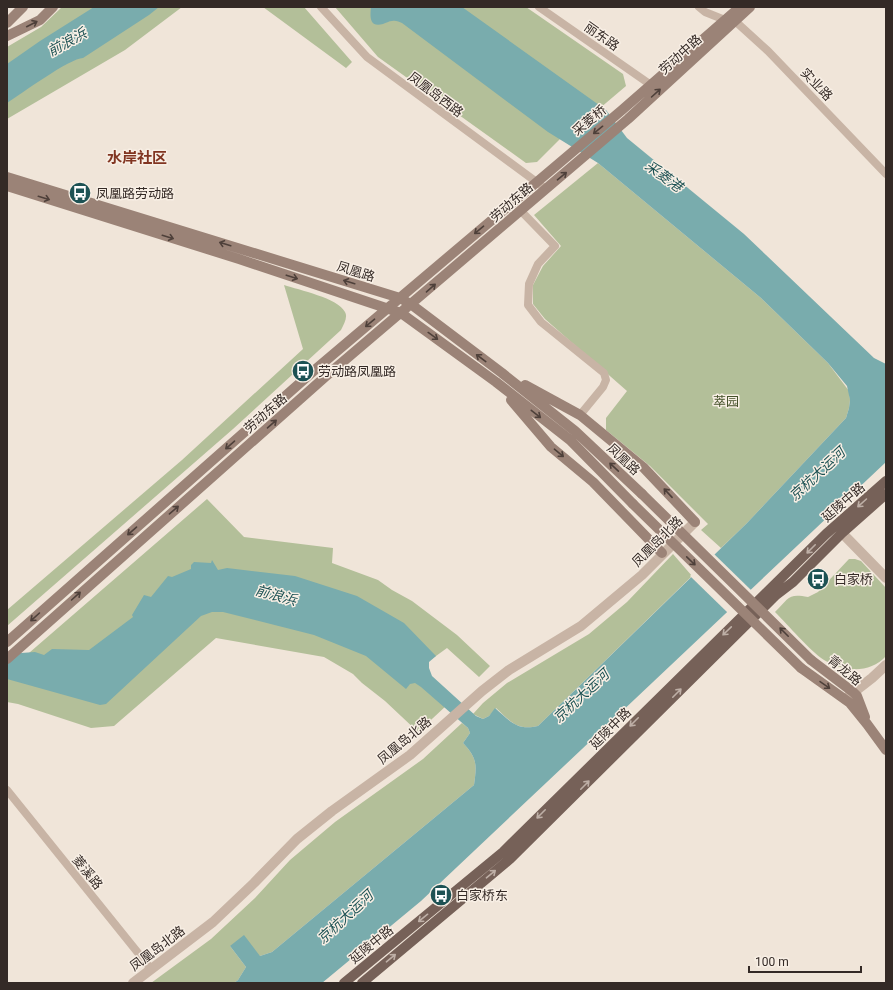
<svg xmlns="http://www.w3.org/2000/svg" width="893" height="990" font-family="Roboto,'Noto Sans SC',sans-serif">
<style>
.green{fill:#b3bf99}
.water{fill:#79acad}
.pier{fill:#f0e5d9}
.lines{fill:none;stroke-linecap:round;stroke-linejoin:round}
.minor{stroke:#c8b4a5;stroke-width:8}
.tertiary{stroke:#c8b4a5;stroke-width:10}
.secondary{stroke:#9b8377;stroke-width:10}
.primary{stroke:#766158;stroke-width:10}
.secondary-bridge{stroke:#9b8377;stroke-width:10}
.oneway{stroke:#4e403a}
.oneway2{stroke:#beafa6}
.labels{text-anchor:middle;stroke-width:3;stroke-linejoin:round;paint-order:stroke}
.street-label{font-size:13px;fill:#342a26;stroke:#f8efe5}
.poi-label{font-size:13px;fill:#342a26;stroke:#f8efe5;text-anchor:start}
.park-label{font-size:13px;fill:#45522b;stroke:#f8efe5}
.water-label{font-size:14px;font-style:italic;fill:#1d5254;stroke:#f8efe5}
.quarter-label{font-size:15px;font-weight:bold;fill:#813521;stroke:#f8efe5}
</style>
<rect width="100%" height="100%" fill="#f0e5d9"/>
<path class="green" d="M 62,7 L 182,7 L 125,50 L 7,119 L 7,47 L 41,27 Z
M 263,7 L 304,7 L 352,62 L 346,68 Z
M 335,7 L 389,7 L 566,133 L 537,162 L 526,163 L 378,57 Z
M 445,7 L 526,7 L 623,74 L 626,86 L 593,114 Z
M 598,163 L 761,298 L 828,363 L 849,391 L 850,400 L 849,408 L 846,418 L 747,523 L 721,548 L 701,530 L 708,524 L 650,466 L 606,430 L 606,418 L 627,391 L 545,319 L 533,304 L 533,285 L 543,266 L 561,246 L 534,215 Z
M 284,285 C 299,290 338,298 345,312 C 348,317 344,324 341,330 L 233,429 L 7,626 L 7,610 L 182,460 L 303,349 Z
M 207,499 L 244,537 L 333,548 L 332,563 L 378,580 L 392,590 L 412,601 L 457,635 L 490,666 L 479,677 L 447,648 L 436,656 L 423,665 L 447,705 L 418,732 L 385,701 L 362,683 L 353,674 L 324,657 L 216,638 L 114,726 L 91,728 L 18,704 L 7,702 L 7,672 Z
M 673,554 L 692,576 L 538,726 C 517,731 510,721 496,708 L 489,716 L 483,719 L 473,714 L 483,703 L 507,683 L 589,634 L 627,602 Z
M 849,559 L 855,559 L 861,561 L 886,588 L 886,656 C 870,674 844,672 824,660 C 809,650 789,626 775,612 C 789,598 788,593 808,597 L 818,592 Z
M 462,723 L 468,728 L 470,733 L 463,743 C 477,758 477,764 474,785 L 272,952 L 260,956 L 230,946 L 246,967 L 238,980 L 234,983 L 151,983 L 211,939 L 255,898 L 290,860 L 335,822 L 423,759 Z"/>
<path class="water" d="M 94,7 L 159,7 L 149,15 L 83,58 C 70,58 21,94 7,103 L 7,64 L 40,41 Z
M 371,7 L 462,7 L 599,105 L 603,106 L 627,138 L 744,234 L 874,358 L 886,364 L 886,462 L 421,901 L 322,983 L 234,983 L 238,980 L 246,967 L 230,946 L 244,935 L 260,956 L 272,952 L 474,785 C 477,764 477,758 463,743 L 470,733 L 468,728 L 421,687 L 415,683 L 410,684 L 406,689 L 366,656 L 314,635 L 223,612 L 212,612 L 201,616 L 106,704 L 100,705 L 7,679 L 7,654 L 35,652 L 44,655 L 52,649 L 89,650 L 133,617 L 132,615 L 144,595 L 151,597 L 168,576 L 172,577 L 191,569 L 191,565 L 194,562 L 211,563 L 212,560 L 218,570 L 227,568 L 295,576 L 357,596 L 404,623 L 436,656 L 429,662 L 429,668 L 432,676 L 476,716 L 483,719 L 489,716 L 495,708 C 510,721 517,731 538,726 L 747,523 L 846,418 L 849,408 L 850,400 L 847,386 L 828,363 L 761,298 L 598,163 L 548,132 L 402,23 C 399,22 396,20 392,21 C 389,21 386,23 383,24 C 369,28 370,16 371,7 Z"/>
<path class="pier" d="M 713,553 L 752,591 L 728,613 L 690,576 Z"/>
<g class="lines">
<path class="minor" d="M 321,7 L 367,57 L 546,189
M 539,7 L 651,85
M 699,7 L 705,12 L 725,20 L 735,21 L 768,51 L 886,174
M 521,211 L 555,246 L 538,264 L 529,284 L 528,305 L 541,322 L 604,373 L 606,380 L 603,387 L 580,415
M 7,790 L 151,969"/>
<path class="tertiary" d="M 838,526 L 842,533 L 886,578
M 845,699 L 872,678 L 886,665
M 133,983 L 213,922 L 254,883 L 297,839 L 332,811 L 410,755 L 482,691 L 509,670 L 581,626 L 642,575 L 695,522"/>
<path class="secondary" d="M 7,23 L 23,7
M 7,36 L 40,20 L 53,7
M 7,177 L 400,298 L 412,305 L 502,373 L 575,431 L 642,494
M 7,186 L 239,259 L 401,313 L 496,382 L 570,440 L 633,504
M 525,385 L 580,415 L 643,467 L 695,522
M 511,400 L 551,447 L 593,482 L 662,553
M 7,642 L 317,368 L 622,110 L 740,7
M 7,659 L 325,377 L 628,119 L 750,7
M 811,660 L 853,692 L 857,696 L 865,717
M 801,668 L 850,703 L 867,724 L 886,750"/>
<path class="primary" d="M 344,983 L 503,852 L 826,534 L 886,481
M 362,983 L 510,859 L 776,595 L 793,582 L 842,533 L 886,494"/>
<path class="secondary-bridge" d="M 642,494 L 811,660
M 633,504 L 801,668"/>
</g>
<defs><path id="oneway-shaft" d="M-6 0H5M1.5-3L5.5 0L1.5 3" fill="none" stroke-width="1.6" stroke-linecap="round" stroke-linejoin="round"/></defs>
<g class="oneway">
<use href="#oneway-shaft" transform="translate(32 24) rotate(-27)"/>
<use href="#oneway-shaft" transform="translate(656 93) rotate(-42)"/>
<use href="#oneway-shaft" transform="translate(598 130) rotate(141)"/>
<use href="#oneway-shaft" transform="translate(562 176) rotate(-40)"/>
<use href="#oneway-shaft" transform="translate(44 198) rotate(17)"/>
<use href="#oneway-shaft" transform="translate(479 230) rotate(140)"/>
<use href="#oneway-shaft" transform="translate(168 237) rotate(17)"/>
<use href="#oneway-shaft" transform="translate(225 244) rotate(-163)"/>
<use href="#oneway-shaft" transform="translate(292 277) rotate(18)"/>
<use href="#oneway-shaft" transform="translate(349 282) rotate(-163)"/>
<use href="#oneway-shaft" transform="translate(431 288) rotate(-41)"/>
<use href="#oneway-shaft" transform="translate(370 323) rotate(140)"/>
<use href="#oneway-shaft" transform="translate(433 336) rotate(36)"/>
<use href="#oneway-shaft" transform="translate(481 358) rotate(-143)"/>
<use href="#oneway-shaft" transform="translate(536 414) rotate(38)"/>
<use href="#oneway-shaft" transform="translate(272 424) rotate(-41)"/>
<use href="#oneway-shaft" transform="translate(230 445) rotate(139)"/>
<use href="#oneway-shaft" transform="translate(559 453) rotate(40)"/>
<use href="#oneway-shaft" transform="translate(614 467) rotate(-137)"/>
<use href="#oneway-shaft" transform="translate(668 493) rotate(-133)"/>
<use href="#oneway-shaft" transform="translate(174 510) rotate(-41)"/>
<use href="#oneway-shaft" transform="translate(132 531) rotate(139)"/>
<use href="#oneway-shaft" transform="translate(691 561) rotate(44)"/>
<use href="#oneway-shaft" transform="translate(76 596) rotate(-42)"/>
<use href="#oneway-shaft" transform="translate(35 617) rotate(138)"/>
<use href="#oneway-shaft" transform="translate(784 632) rotate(-135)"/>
<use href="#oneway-shaft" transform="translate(825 685) rotate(35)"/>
</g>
<g class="oneway2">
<use href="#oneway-shaft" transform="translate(862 503) rotate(138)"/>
<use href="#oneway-shaft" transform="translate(811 549) rotate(135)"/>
<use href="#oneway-shaft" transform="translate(727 631) rotate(136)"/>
<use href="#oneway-shaft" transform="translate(677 693) rotate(-45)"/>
<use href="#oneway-shaft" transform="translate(634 722) rotate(135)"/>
<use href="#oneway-shaft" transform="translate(585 785) rotate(-45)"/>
<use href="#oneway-shaft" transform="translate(541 814) rotate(135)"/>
<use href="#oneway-shaft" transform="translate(491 874) rotate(-40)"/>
<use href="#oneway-shaft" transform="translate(423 918) rotate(141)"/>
<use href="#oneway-shaft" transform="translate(391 958) rotate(-40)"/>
</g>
<defs>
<g id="bus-disc" transform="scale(1.15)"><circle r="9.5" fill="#1d5254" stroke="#f8efe5"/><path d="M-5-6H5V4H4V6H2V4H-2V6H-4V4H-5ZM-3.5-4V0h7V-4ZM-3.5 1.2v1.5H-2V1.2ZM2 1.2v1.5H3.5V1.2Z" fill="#fff"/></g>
</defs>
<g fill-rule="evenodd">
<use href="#bus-disc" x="80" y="193"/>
<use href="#bus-disc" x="303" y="371"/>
<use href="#bus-disc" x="818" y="579"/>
<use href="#bus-disc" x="441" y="895"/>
</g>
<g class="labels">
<g class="street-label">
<text transform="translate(602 36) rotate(35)" y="5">丽东路</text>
<text transform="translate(680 54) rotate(-42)" y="5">劳动中路</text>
<text transform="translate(817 84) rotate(46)" y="5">实业路</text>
<text transform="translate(436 94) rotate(37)" y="5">凤凰岛西路</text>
<text transform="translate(589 120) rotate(-39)" y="5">采菱桥</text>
<text transform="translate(511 202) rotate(-41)" y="5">劳动东路</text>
<text transform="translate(356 271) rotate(17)" y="5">凤凰路</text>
<text transform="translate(265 413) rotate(-41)" y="5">劳动东路</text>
<text transform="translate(624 459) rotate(43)" y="5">凤凰路</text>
<text transform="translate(843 502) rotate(-41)" y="5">延陵中路</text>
<text transform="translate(657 541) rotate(-45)" y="5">凤凰岛北路</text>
<text transform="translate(845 670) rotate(39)" y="5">青龙路</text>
<text transform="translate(610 728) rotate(-45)" y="5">延陵中路</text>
<text transform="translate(404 740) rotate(-40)" y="5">凤凰岛北路</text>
<text transform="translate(88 872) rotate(51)" y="5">菱溪路</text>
<text transform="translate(371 944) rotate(-39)" y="5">延陵中路</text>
<text transform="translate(157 948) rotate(-37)" y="5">凤凰岛北路</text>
</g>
<g class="poi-label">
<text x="96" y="198">凤凰路劳动路</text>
<text x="318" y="376">劳动路凤凰路</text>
<text x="834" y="584">白家桥</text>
<text x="456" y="900">白家桥东</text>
</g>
<g class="park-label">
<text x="726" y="406">萃园</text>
</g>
<g class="water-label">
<text transform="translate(67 42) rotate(-29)" y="5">前浪浜</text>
<text transform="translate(664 176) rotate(36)" y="5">采菱港</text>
<text transform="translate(817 474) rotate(-43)" y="5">京杭大运河</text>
<text transform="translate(276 595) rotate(15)" y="5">前浪浜</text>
<text transform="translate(581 696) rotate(-43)" y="5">京杭大运河</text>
<text transform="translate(345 917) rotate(-43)" y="5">京杭大运河</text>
</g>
<g class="quarter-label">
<text x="137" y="163">水岸社区</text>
</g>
</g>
<rect width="893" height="990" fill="none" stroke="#342a26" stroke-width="16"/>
<path d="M749 966v6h112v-6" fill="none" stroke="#342a26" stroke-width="2"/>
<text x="755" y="966" font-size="12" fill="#342a26" stroke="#f8efe5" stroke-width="3" paint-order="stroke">100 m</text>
</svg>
